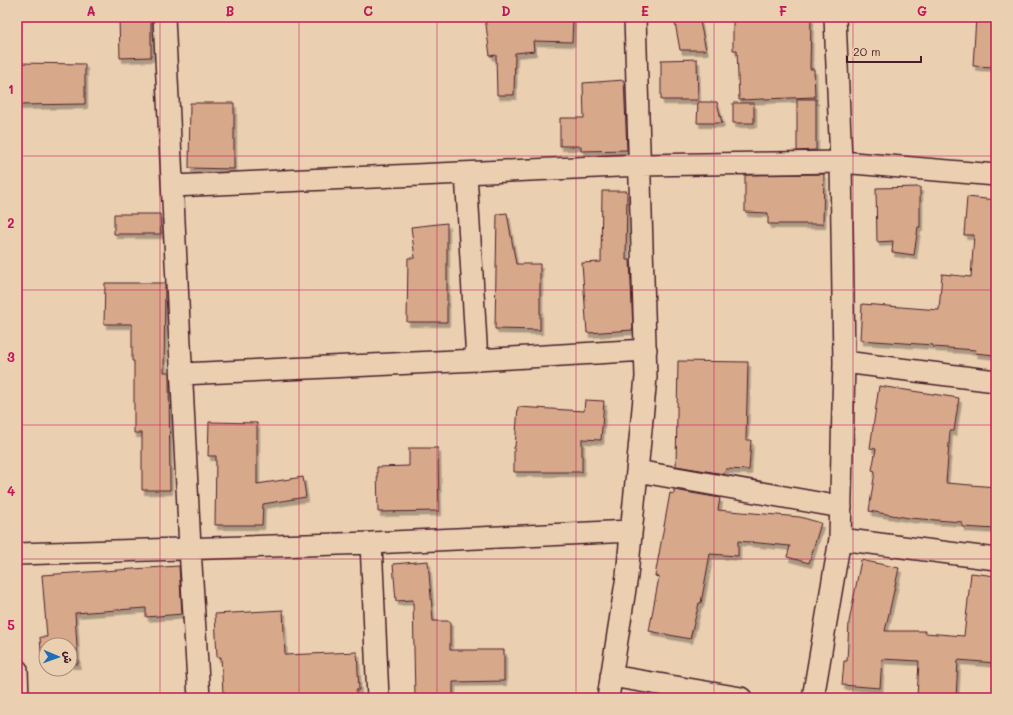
<svg xmlns="http://www.w3.org/2000/svg" width="1013" height="715" font-family="Mali,'Playpen Sans Arabic',sans-serif">
<style>
.building{fill:#d8a88b;stroke:#4a1f2b;filter:url(#shadow)}
.lines{fill:none;stroke-linecap:round;stroke-linejoin:round}
.street-casing{stroke:#4a1f2b;stroke-width:24}
.street{stroke:#ead0b1;stroke-width:21}
.grid{fill:none;stroke:#c2185b;stroke-width:1;stroke-opacity:0.55}
.neatline{fill:none;stroke:#c2185b;stroke-width:1.5}
.grid-label{font-size:13px;text-anchor:middle;font-weight:bold;fill:#c2185b}
</style>
<defs>
<filter id="shadow"><feDropShadow dx="2.5" dy="4.5" stdDeviation="0" flood-color="#0004"/></filter>
</defs>
<rect width="100%" height="100%" fill="#ead0b1"/>
<filter id="ink" filterUnits="userSpaceOnUse"><feTurbulence type="fractalNoise" baseFrequency=".025" numOctaves="2"/><feDisplacementMap in="SourceGraphic" scale="8" xChannelSelector="R" yChannelSelector="G"/><feConvolveMatrix kernelMatrix="1 2 1 2 8 2 1 2 1" color-interpolation-filters="sRGB"/></filter>
<g filter="url(#ink)">
<path class="building" d="M 119,17 L 151,17 L 151,57 L 120,58 Z
M 485,17 L 573,17 L 572,42 L 533,41 L 534,51 L 515,53 L 514,95 L 497,95 L 496,55 L 490,56 Z
M 674,17 L 699,17 L 706,50 L 680,50 Z
M 733,17 L 811,17 L 810,69 L 814,69 L 815,97 L 739,100 L 737,50 L 733,50 Z
M 976,17 L 996,18 L 996,67 L 973,66 Z
M 697,59 L 698,100 L 661,100 L 661,60 Z
M 17,63 L 85,64 L 85,104 L 17,105 Z
M 624,80 L 627,150 L 581,151 L 581,146 L 560,146 L 560,118 L 584,118 L 583,83 Z
M 797,99 L 816,99 L 816,150 L 797,151 Z
M 698,102 L 717,102 L 722,123 L 697,123 Z
M 190,103 L 234,103 L 234,169 L 189,168 Z
M 733,103 L 754,103 L 754,123 L 733,123 Z
M 824,174 L 823,224 L 768,224 L 768,213 L 745,212 L 745,175 Z
M 920,187 L 920,227 L 918,227 L 914,255 L 892,252 L 893,241 L 877,242 L 876,188 Z
M 602,191 L 627,191 L 626,260 L 630,260 L 633,330 L 587,333 L 582,263 L 601,262 Z
M 967,197 L 996,200 L 996,341 L 995,355 L 975,353 L 976,350 L 933,347 L 933,345 L 860,340 L 862,304 L 939,310 L 942,274 L 971,277 L 974,235 L 964,235 Z
M 507,213 L 516,264 L 540,264 L 540,330 L 495,329 L 497,214 Z
M 114,214 L 160,214 L 161,234 L 114,234 Z
M 447,223 L 447,322 L 407,322 L 408,258 L 415,258 L 411,227 Z
M 105,283 L 165,283 L 164,372 L 169,372 L 170,490 L 142,490 L 142,433 L 134,433 L 134,361 L 132,361 L 132,324 L 104,324 Z
M 678,361 L 748,362 L 746,440 L 751,440 L 749,470 L 726,469 L 724,474 L 676,466 Z
M 879,386 L 959,398 L 954,431 L 950,431 L 946,483 L 996,487 L 996,529 L 962,527 L 962,522 L 909,518 L 869,511 L 875,471 L 872,470 L 876,449 L 870,448 Z
M 585,400 L 604,401 L 601,440 L 582,439 L 582,472 L 514,472 L 514,447 L 515,447 L 518,407 L 584,411 Z
M 209,422 L 257,423 L 257,484 L 303,477 L 306,497 L 263,504 L 262,525 L 215,525 L 216,456 L 208,456 Z
M 409,448 L 438,448 L 439,511 L 378,512 L 377,467 L 409,466 Z
M 674,490 L 720,498 L 718,510 L 800,517 L 821,523 L 809,563 L 787,557 L 790,546 L 738,541 L 738,556 L 710,554 L 701,603 L 699,603 L 690,639 L 649,631 L 659,577 L 655,576 L 670,493 L 674,494 Z
M 861,560 L 899,568 L 885,631 L 925,631 L 925,633 L 964,636 L 971,573 L 996,576 L 996,663 L 958,660 L 956,698 L 917,698 L 919,661 L 882,659 L 880,688 L 842,685 L 844,661 L 847,661 L 849,622 Z
M 428,561 L 433,621 L 450,621 L 450,650 L 504,650 L 504,681 L 453,682 L 453,698 L 415,698 L 413,600 L 396,601 L 393,564 Z
M 179,566 L 182,614 L 146,617 L 146,608 L 75,613 L 78,664 L 70,664 L 70,645 L 46,645 L 46,666 L 42,666 L 40,637 L 47,637 L 42,575 Z
M 283,610 L 285,655 L 357,652 L 359,690 L 356,690 L 357,698 L 225,698 L 225,692 L 223,693 L 221,657 L 217,657 L 215,614 Z"/>
<g class="lines">
<g class="street-casing">
<path id="street" d="M 164,17 L 190,548 L 199,698
M 466,173 L 477,360
M 173,186 L 640,165 L 841,162 L 996,175
M 844,362 L 996,381
M 182,374 L 477,360 L 646,350
M 637,471 L 841,507
M 840,539 L 996,559
M 371,543 L 378,698
M 17,554 L 371,543 L 631,531
M 17,670 L 18,698
M 611,676 L 741,698
M 608,698 L 627,576 L 646,377 L 635,17
M 813,698 L 840,539 L 844,362 L 841,162 L 835,17"/>
</g>
<use href="#street" class="street"/>
</g>
</g>
<path class="grid" d="M 160,17 L 160,698M 299,17 L 299,698M 437,17 L 437,698M 576,17 L 576,698M 714,17 L 714,698M 853,17 L 853,698M 17,156 L 996,156M 17,290 L 996,290M 17,425 L 996,425M 17,559 L 996,559"/>
<rect width="1013" height="715" fill="none" stroke="#ead0b1" stroke-width="44"/>
<g transform="translate(58 657) rotate(92)"><circle r="19" fill="#ead0b1" stroke="#aa897b"/>
<path d="M0-3L7 15L0 10L-7 15Z" fill="#1f6fb2"/>
<text y="-6" font-size="11" font-weight="bold" text-anchor="middle" fill="#4a1f2b">ش</text>
</g>
<path d="M847 56v6h74v-6" fill="none" stroke="#4a1f2b" stroke-width="2"/>
<text x="853" y="56" font-size="12" fill="#4a1f2b" stroke="#ead0b1" stroke-width="3" paint-order="stroke">20 m</text>
<rect x="22" y="22" width="969" height="671" class="neatline"/>
<g class="grid-label">
<text x="91" y="16">A</text>
<text x="230" y="16">B</text>
<text x="368" y="16">C</text>
<text x="506" y="16">D</text>
<text x="645" y="16">E</text>
<text x="783" y="16">F</text>
<text x="922" y="16">G</text>
<text x="11" y="94">1</text>
<text x="11" y="228">2</text>
<text x="11" y="362">3</text>
<text x="11" y="496">4</text>
<text x="11" y="630">5</text>
</g>
</svg>
